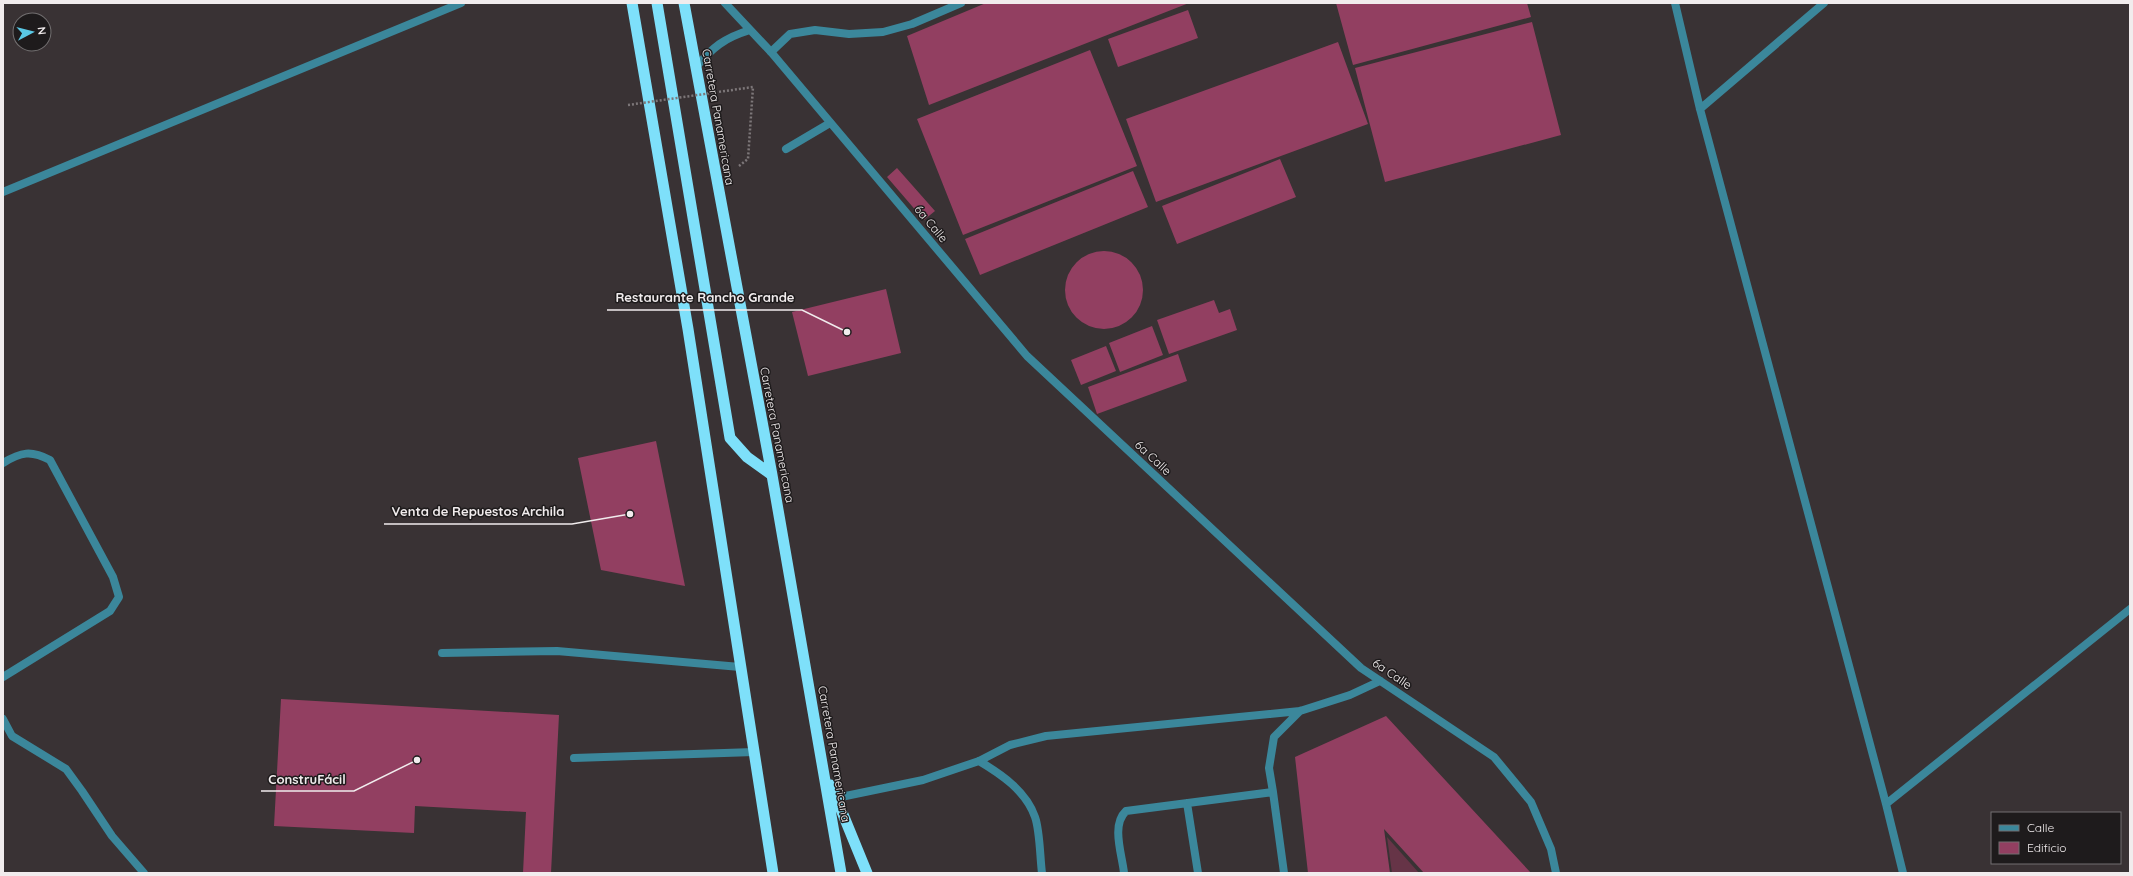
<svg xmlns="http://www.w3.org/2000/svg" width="2133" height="876" font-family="Quicksand,sans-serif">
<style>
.green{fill:#663447}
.building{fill:#923f61}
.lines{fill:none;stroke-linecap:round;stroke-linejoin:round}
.path{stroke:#7d7779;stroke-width:2.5;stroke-dasharray:2 2;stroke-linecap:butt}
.service{stroke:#3b879b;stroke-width:8}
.minor{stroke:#3b879b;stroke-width:8}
.tertiary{stroke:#3b879b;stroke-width:8}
.trunk{stroke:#7ee0fa;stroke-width:11}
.path-bridge{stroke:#7d7779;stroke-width:2.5;stroke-dasharray:2 2;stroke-linecap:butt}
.labels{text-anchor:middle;stroke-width:3;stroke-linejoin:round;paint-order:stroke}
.street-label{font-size:12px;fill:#f1eced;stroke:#1e1b1c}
.leader{fill:none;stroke:#f1eced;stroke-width:1.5}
.callout-dot{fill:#f1eced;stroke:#1e1b1c;stroke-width:1.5}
.callout-label{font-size:13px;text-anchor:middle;font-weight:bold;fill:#f1eced;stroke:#1e1b1c;stroke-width:3;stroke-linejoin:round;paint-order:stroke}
</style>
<rect width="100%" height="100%" fill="#393234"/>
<path class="green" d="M 1387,837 L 1419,873 L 1392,873 Z"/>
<path class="building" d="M 986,3 L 1189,3 L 929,105 L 907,36 Z
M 1336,3 L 1527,3 L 1531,17 L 1353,65 Z
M 1188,10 L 1198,38 L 1118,67 L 1108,39 Z
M 1532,22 L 1561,135 L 1385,182 L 1355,68 Z
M 1338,42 L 1368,124 L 1156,202 L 1126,119 Z
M 1090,50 L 1137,166 L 963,235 L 917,119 Z
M 1280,159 L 1296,197 L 1177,244 L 1162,206 Z
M 897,168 L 935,211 L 924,220 L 887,177 Z
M 1133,171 L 1148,207 L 980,275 L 965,239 Z
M1065 290a39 39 0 1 1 78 0a39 39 0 1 1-78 0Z
M 886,289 L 901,353 L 808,376 L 792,312 Z
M 1214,300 L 1219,313 L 1230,309 L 1237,330 L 1169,354 L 1157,320 Z
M 1152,326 L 1163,355 L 1120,372 L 1109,343 Z
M 1106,346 L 1116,371 L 1081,385 L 1071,360 Z
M 1178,354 L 1187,381 L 1097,414 L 1088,387 Z
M 656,441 L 685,586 L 601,570 L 578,458 Z
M 281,699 L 559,715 L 551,873 L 523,873 L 526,812 L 415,806 L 414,833 L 274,826 Z
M 1386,716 L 1531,873 L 1424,873 L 1384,829 L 1390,873 L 1308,873 L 1295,757 Z"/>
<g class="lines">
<path class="path" d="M 739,166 L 748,159 L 753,87"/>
<path class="service" d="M 771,52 L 790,34 L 815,30 L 849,34 L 883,32 L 912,24 L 961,3
M 786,149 L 830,123
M 442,653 L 557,651 L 740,667
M 574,758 L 754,752
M 979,761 C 1001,774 1026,791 1035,817 C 1040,831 1040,858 1042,873
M 1273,792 L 1284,873
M 836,798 L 923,780 L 979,761 L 1010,745 L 1046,736 L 1300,711 L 1350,695 L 1380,681
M 1187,803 L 1198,873
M 1124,873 C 1122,854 1111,825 1126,811 L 1273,792 L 1269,768 L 1274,737 L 1300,711"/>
<path class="minor" d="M 1675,3 L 1700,109 L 1886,804 L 1903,873
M 1700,109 L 1824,3
M 3,192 L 461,3
M 3,463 C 21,452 31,450 50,460 L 113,577 L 119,597 L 110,611 L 3,677
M 3,719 L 12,736 L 66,769 L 82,791 L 112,836 L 144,873
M 1886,804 L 2130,609"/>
<path class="tertiary" d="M 725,3 L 771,52 L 1027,356 L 1361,668 L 1494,757 L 1531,802 L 1551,849 L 1556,873
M 695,68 C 713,47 724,38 750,30"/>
<path class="trunk" d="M 632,3 L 688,329 L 773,873
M 657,3 L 730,438 L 747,457 L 772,475
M 684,3 L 772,475 L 841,873
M 831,785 L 867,873"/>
<path class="path-bridge" d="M 628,105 L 753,87"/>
</g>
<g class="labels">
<g class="street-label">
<text transform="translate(718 117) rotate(80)" y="4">Carretera Panamericana</text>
<text transform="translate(931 224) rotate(50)" y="4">6a Calle</text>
<text transform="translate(777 435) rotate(79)" y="4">Carretera Panamericana</text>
<text transform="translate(1153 458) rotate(43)" y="4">6a Calle</text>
<text transform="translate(1392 674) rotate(34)" y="4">6a Calle</text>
<text transform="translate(834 754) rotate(80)" y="4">Carretera Panamericana</text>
</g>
</g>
<path class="leader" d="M847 332L802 310H607M630 514L572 524H384M417 760L354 791H261"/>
<g class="callout-dot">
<circle cx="847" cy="332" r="4"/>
<circle cx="630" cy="514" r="4"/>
<circle cx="417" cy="760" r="4"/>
</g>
<g class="callout-label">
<text x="705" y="302">Restaurante Rancho Grande</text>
<text x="478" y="516">Venta de Repuestos Archila</text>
<text x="307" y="784">ConstruFácil</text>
</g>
<rect width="2133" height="876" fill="none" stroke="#f1eced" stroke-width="8"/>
<rect x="1991" y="812" width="130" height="52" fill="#1e1b1c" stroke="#726f70"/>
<rect x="1999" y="825" width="20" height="6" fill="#3b879b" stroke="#726f70"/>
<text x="2027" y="832" font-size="12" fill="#f1eced">Calle</text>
<rect x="1999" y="842" width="20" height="12" fill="#923f61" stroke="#726f70"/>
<text x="2027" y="852" font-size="12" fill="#f1eced">Edificio</text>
<g transform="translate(32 32) rotate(83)"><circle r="19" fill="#1e1b1c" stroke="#726f70"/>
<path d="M0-3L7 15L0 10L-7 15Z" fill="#5ac8e5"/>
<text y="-6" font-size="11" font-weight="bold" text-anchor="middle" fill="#f1eced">N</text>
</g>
</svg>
